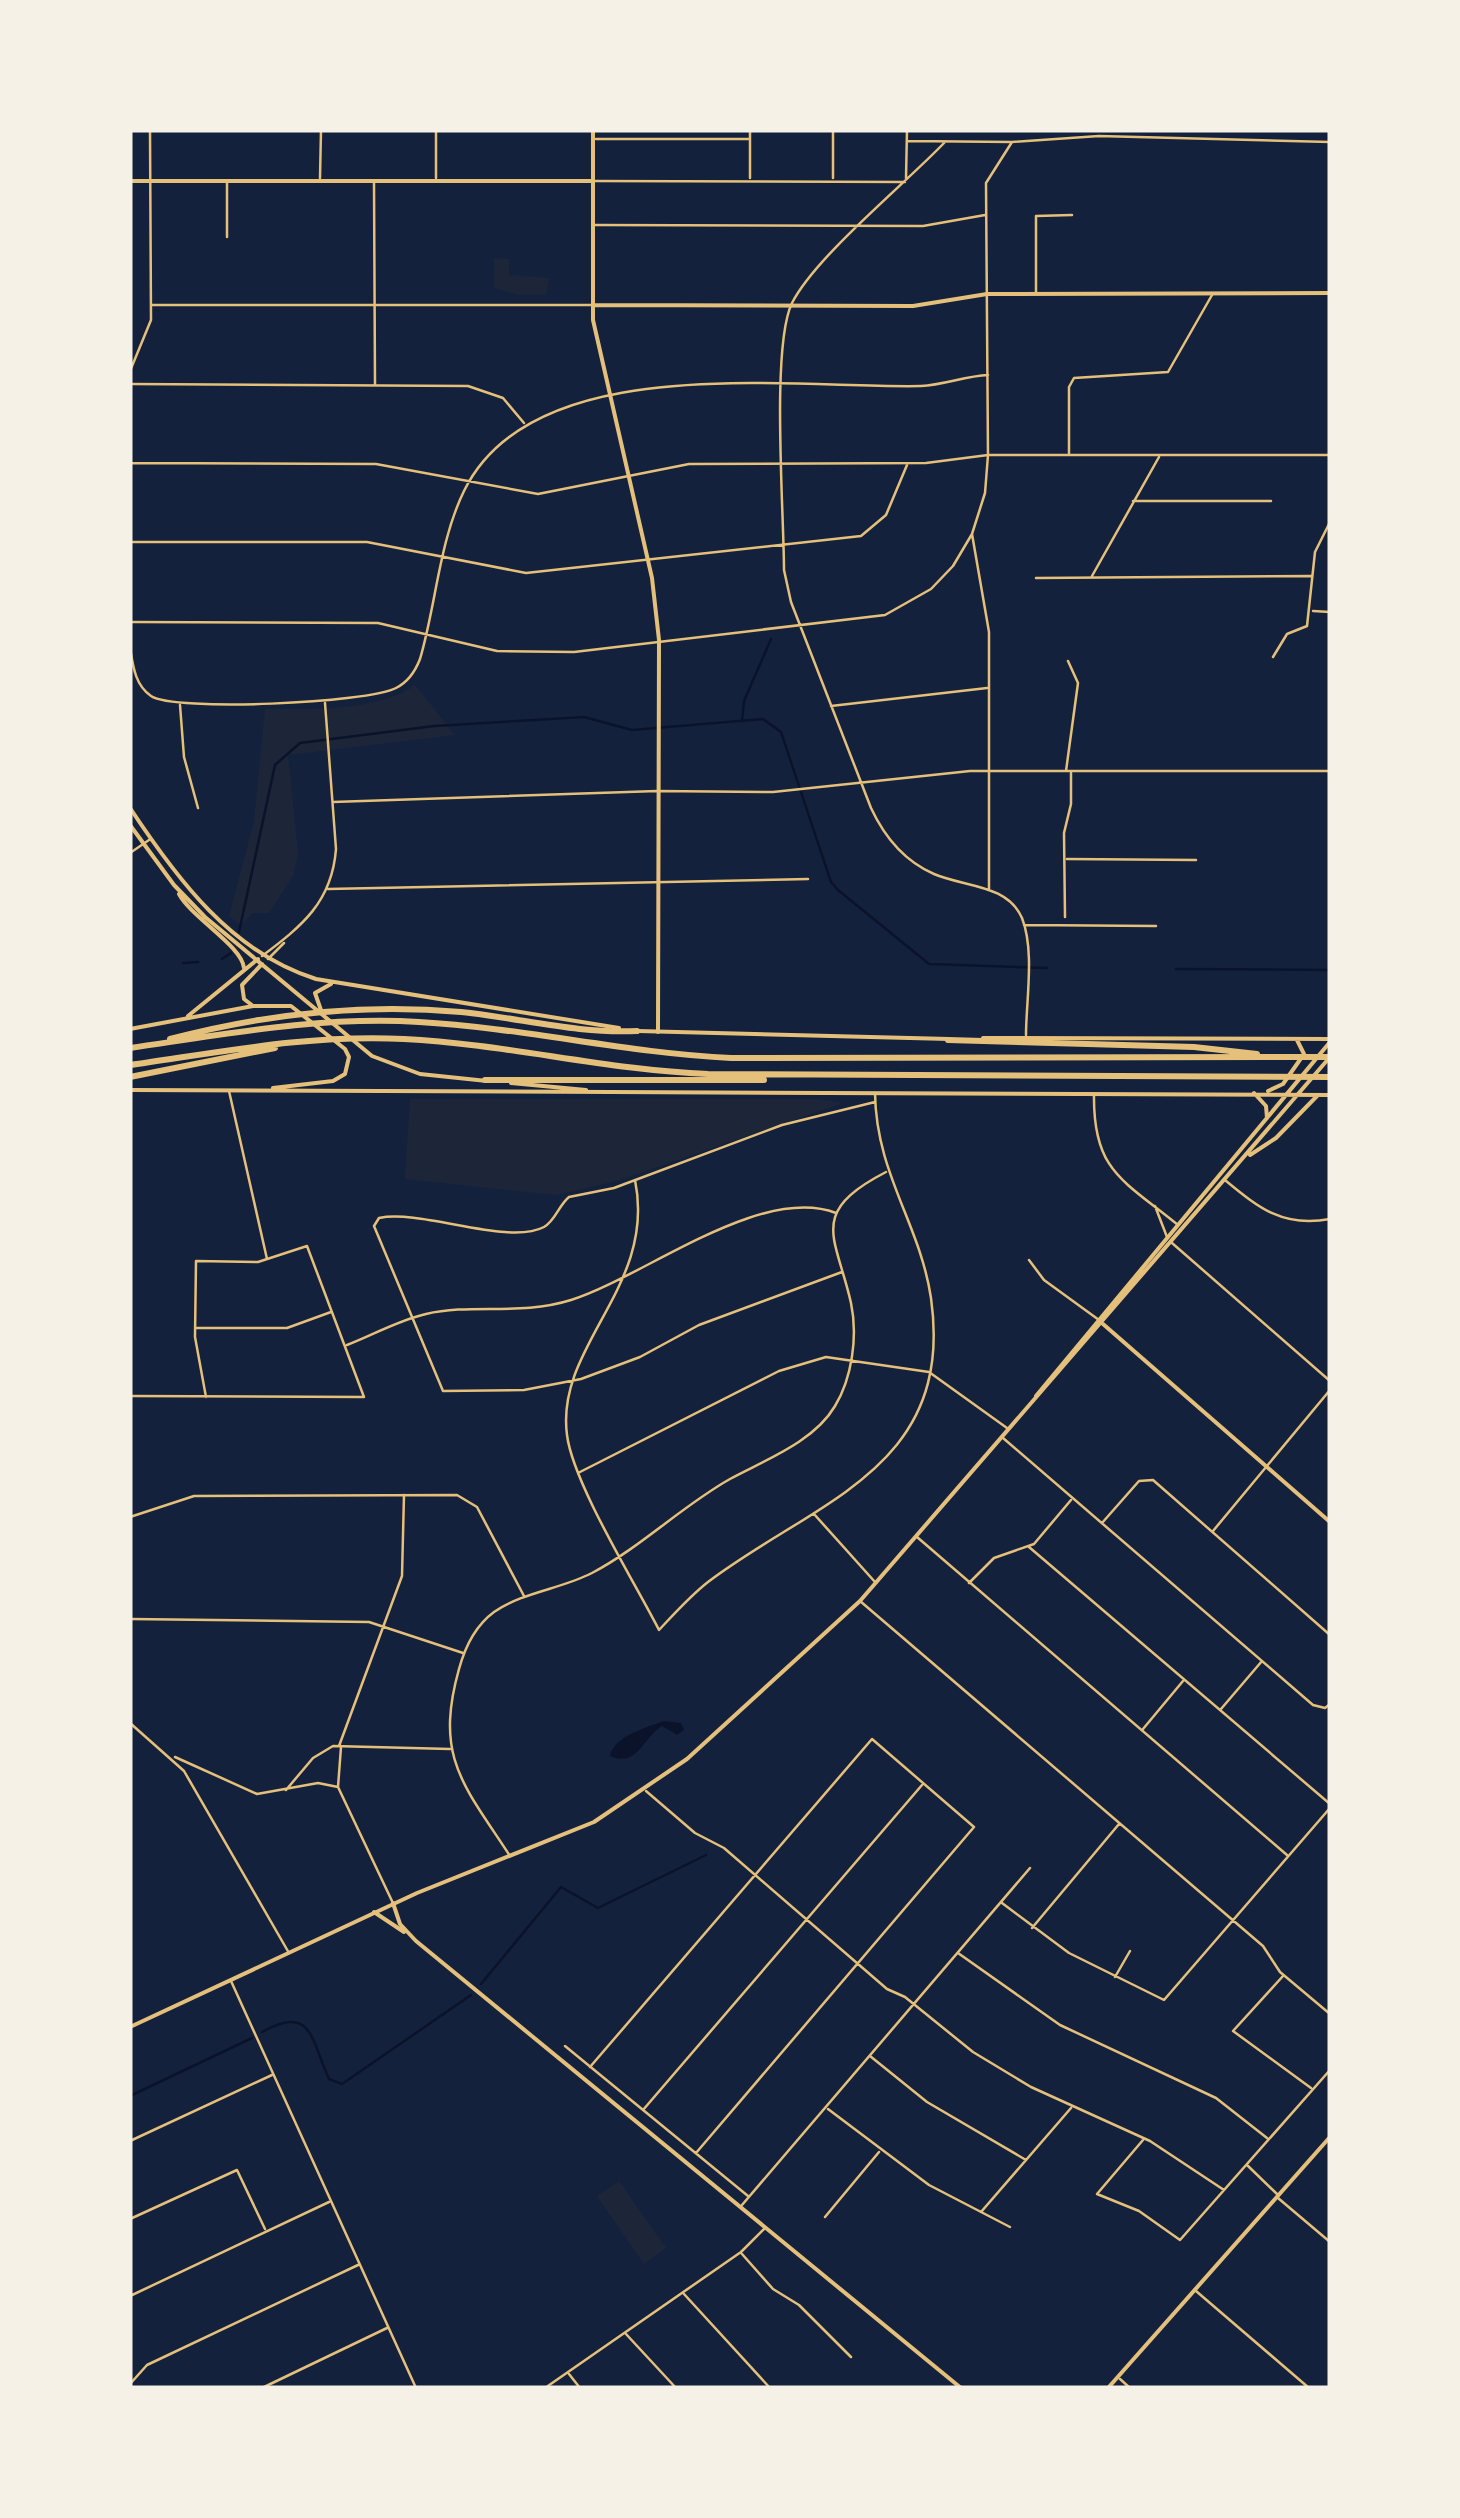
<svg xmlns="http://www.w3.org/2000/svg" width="1460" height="2518" font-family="'Asap Condensed',sans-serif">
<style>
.green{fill:#1d2539}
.water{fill:#0b132b}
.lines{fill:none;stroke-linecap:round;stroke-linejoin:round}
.stream{stroke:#0b132b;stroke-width:2.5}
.minor{stroke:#e5c07b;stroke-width:2.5}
.tertiary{stroke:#e5c07b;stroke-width:4}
.secondary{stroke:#e5c07b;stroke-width:4}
.motorway{stroke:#e5c07b;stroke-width:6}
</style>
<rect width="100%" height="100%" fill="#14213d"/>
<path class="green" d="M 494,258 L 509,259 L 509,275 L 549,278 L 546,295 L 519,295 L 494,288 Z
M 415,685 L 455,735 L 288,755 L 298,852 L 294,874 L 269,913 L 252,913 L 241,926 L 229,916 L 254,821 L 265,709 C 311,709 376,712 415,685 Z
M 410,1099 L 818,1099 L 843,1103 L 617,1181 L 556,1195 L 405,1179 Z
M 619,2181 L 666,2248 L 644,2264 L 597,2196 Z"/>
<path class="water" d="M 664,1721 L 681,1723 L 684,1730 L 677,1735 L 662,1726 C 642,1739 637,1768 610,1756 C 614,1736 645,1728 664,1721 Z"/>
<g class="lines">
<path class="stream" d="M 742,721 L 744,701 L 771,639
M 239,932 L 275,765 L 300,743 L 434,726 L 584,717 L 632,730 L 763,719 L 781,732 L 831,882 L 838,890 L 929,964 L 1047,968
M 222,959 L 231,953
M 183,963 L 198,962
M 1176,969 L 1330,970
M 481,1984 L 561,1887 L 598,1908 L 706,1855
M 262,2032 C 313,2003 311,2041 329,2079 L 342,2084 L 471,1995
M 130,2096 L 252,2038"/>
<path class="minor" d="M 750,130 L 750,178
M 596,139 L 750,139
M 907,141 L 1012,142 L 1099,136 L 1330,142
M 945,142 C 905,184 816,256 792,303 C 771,346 784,513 784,570 L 791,602 L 871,808 C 885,838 904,861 934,874 C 964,887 1007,884 1022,918 C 1035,951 1026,1001 1026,1035
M 320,178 L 321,130
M 436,178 L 436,130
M 833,178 L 833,130
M 906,178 L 907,130
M 593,181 L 905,182
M 374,182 L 375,384
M 227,183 L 227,237
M 594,225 L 923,226 L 985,215
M 1036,293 L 1036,216 L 1072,215
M 151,305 L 591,305
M 130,371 L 151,320 L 150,130
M 130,384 L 468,386 L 503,398 L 524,423
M 130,450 L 130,584
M 1069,454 L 1069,387 L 1074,378 L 1168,372 L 1212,295
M 130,463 L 376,464 L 538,494 L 689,464 L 926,463 L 988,455 L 1330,455
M 1133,501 L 1271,501
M 130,542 L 367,542 L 526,573 L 861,536 L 886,515 L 907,465
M 1092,576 L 1159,457
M 1036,578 L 1311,576
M 1313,611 L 1330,612
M 130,622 L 378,623 L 497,651 L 574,652 L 885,615 L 931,589 L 953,566 L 972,534
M 130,648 C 133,666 135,685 151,696 C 174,712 368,703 396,688 C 408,682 415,672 420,659 C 436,605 439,542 464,491 C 533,349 791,389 921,386 C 944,385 965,376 988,375
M 1273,657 L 1287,634 L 1307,626 L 1315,552 L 1330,522
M 180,705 L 184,757 L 198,808
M 831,706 L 987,688
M 1066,771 L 1078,683 L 1068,661
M 333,802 L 657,791 L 773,792 L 970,771 L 1330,771
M 130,853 L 149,840
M 1067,859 L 1196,860
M 328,889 L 808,879
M 989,889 L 989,632 L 972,534 L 985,493 L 988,455 L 986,183 L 1012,142
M 1065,917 L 1064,833 L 1071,804 L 1071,773
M 1024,925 L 1156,926
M 262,956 C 302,926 332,902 336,849 L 325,703
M 268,959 L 284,943
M 229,1091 L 267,1259
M 1094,1095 C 1093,1171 1123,1180 1178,1225
M 635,1180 C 657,1287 555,1345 567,1435 C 573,1483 634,1581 659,1630 C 675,1613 690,1596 708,1582 C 816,1500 955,1469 931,1298 C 920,1224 876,1174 875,1093
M 1225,1180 C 1259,1208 1283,1228 1330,1219
M 1155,1206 L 1167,1237
M 1172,1243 L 1330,1381
M 1029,1260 L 1044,1280 L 1099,1320
M 842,1272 L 699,1325 L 640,1357 L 581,1379 L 524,1390 L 443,1391 L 374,1226 L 379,1218 C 422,1209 508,1246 544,1227 C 555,1221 559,1205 569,1197 L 614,1188 L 782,1125 L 875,1102
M 197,1328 L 287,1328 L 331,1312
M 347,1345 C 373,1335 399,1320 426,1314 C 473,1303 520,1316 571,1300 C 644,1277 760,1184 836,1213
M 130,1396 L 364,1397 L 307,1246 L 258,1262 L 196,1261 L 195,1337 L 206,1397
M 1003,1438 L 1313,1705 L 1325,1708 L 1330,1704
M 578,1473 L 779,1371 L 826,1357 L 929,1372 L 1007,1428
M 814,1514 L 875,1582
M 130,1517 L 194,1496 L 457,1495 L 477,1507 L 524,1596
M 1102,1523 L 1139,1481 L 1153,1480 L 1330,1635
M 1213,1531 L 1330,1390
M 917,1537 L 1287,1855
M 1029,1547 L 1330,1804
M 969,1583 L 994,1558 L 1034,1544 L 1071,1500
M 860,1601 L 1263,1946 L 1280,1972 L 1330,2014
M 130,1619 L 369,1622 L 463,1653
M 1221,1709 L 1262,1661
M 130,1723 L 184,1771 L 289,1953
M 1143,1729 L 1183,1681
M 339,1746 L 402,1576 L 404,1495
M 341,1747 L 338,1787 L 392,1901
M 175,1757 L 257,1794 L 318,1783 L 338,1787
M 286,1790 L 313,1758 L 333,1746 L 450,1749
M 646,1791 L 695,1833 L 724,1848 L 887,1989 L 905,1997 L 973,2052 L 1031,2087 L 1150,2141 L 1224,2190
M 510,1856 C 464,1785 434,1758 459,1669 C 465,1647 475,1626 494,1612 C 523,1592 561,1589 592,1573 C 641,1547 682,1506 730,1479 C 765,1460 814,1442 835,1406 C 852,1378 858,1336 851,1303 C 836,1236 807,1213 886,1172
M 1002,1903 L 1069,1953 L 1164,2000 L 1330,1808
M 1032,1928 L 1119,1824
M 958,1953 L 1060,2025 L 1216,2098 L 1267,2138
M 1283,1976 L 1233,2031 L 1311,2088
M 1115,1977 L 1130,1951
M 231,1981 L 416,2388
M 565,2046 L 748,2196
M 870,2056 L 927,2102 L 1026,2160
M 590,2067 L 872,1739 L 974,1827 L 696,2153
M 828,2109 L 929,2185 L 1010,2227
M 643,2110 L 922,1785
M 1143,2140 L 1097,2194 L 1139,2211 L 1180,2240 L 1330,2070
M 130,2141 L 272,2075
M 1247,2165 L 1277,2194
M 1278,2198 L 1330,2242
M 742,2205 L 1030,1868
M 981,2212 L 1071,2108
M 825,2217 L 879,2152
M 130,2219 L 237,2170 L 265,2229
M 742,2254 L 773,2289 L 799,2305 L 851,2357
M 1196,2291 L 1309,2388
M 684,2294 L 770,2388
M 130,2296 L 329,2202
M 626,2334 L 676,2388
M 569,2374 L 580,2388
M 1120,2379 L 1130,2388
M 130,2384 L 147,2365 L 358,2265
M 262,2388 L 387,2328
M 545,2388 L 741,2252 L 765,2228"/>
<path class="tertiary" d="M 593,130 L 593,320 L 652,578 L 659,640 L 658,1032
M 130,181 L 593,181
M 593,305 L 913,306 L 987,294 L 1330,293
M 1103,1324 L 1330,1522
M 393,1903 L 400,1924 L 416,1941 L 961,2388
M 374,1912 L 404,1932"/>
<path class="secondary" d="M 130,808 C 177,879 232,953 316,979 L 619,1028
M 130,825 L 174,885 L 205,917 L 372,1056 L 420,1074 L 487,1081
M 179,894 C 192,918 242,946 244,968
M 253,1006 L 244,999 L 242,985 L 262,964
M 322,1013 L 315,993 L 331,984
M 188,1016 L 258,959
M 130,1029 L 253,1006 L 291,1006 L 345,1049 L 349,1057 L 345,1074 L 333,1081 L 273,1088
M 638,1031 L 949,1039
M 983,1038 L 1330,1039
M 1330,1079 L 1330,1090
M 511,1083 L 586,1090
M 130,1090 L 1330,1095
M 1268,1091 L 1283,1084 L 1304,1054 L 1297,1040
M 1254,1093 L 1266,1106 L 1267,1118
M 1250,1155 L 1276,1138 L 1317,1096
M 1036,1396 L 1330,1042
M 130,2027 L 417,1893 L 594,1822 L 687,1759 L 860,1601 L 1330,1057
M 1108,2388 L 1330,2137"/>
<path class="motorway" d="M 170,1039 C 265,1014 363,1003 461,1012 C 521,1018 577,1034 637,1031
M 948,1040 L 1194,1047 L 1257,1054
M 130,1048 C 226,1034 322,1016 419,1022 C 524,1028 626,1053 731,1058 L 1330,1057
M 130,1065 C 221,1052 312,1034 404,1039 C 506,1044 605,1070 708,1074 L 1330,1077
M 130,1077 L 275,1048
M 485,1080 L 764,1080"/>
</g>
<rect width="1460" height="2518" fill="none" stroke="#f6f1e7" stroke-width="265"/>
</svg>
